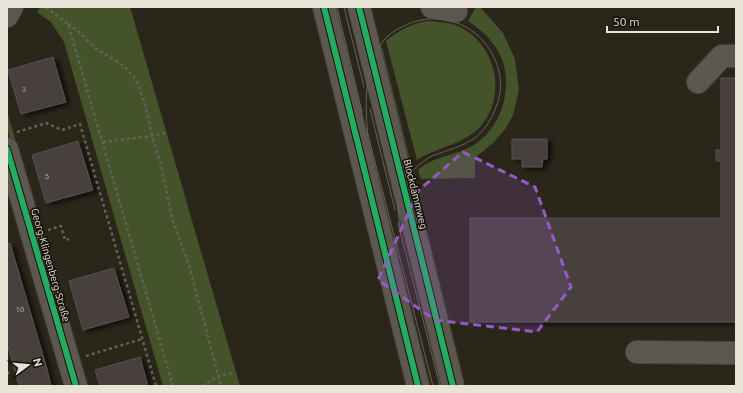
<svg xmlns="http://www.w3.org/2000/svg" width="743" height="393" font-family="Ubuntu,sans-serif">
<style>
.green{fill:#45532b}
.building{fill:#47403e;stroke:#57514f;filter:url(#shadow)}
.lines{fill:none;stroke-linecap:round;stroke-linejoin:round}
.minor-casing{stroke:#464239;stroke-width:24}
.path{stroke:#646158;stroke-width:2.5;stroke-dasharray:3 3;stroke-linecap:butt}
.minor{stroke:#5c5850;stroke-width:22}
.tram{stroke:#67635b;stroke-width:1}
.cycleway-casing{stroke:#151209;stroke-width:8}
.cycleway{stroke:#26ab63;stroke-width:6}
.marked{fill:#965ac5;fill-opacity:0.2;stroke:#965ac5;stroke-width:3;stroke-dasharray:8 5;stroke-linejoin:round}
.labels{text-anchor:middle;stroke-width:3.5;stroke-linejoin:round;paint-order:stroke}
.number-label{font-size:8px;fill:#c0bbb2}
.street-label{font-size:10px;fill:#e9e4d8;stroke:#151209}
</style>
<defs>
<filter id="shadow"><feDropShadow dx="4.5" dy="2.5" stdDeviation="2" flood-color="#0009"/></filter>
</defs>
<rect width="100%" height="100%" fill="#2b261a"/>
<path class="green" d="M 41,7 L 130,7 L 240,386 L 163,386 L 64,42 L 51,22 L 37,12 Z
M 476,7 L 480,7 L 503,33 L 515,59 L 519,90 L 513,115 L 506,128 L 494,142 L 475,158 L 475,178 L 421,179 L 418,170 C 433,156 455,156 472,146 C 501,129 514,89 501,57 C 494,41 482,30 468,21 Z
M 428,21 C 439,22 449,22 458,26 C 497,44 508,97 479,128 C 462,145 437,147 417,160 L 386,41 C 399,30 411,24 428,21 Z
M 382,47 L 411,164 L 407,168 L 379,53 Z
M 7,111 L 45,242 L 40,243 L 7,128 Z"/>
<path class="building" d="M 53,57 L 66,102 L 21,114 L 8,70 Z
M 721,78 L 736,78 L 736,322 L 470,322 L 470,218 L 721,218 L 721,161 L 716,161 L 716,150 L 721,150 Z
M 512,139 L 547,139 L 547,159 L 543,159 L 542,167 L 522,167 L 522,159 L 512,159 Z
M 78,141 L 93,190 L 46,203 L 32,155 Z
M 10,243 L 47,369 L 51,386 L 19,386 L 7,343 L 7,244 Z
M 114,268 L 129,317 L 83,330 L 69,281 Z
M 140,357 L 148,386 L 100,386 L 95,370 Z"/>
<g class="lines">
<g class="minor-casing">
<path id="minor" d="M 324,7 L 418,386
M 359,7 L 453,386
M 432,7 L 456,11
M 7,16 L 12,7
M 698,82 L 722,56 L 736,56
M 7,149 L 76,386
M 637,352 L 736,353"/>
</g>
<path class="path" d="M 46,7 L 68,24 L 173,386
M 68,24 L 78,31 L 95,48 L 124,66 L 133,76 L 139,86 L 145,104 L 152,136 L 161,165 L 172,218 L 189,265 L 221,386
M 17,132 L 46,123 L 62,130 L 80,124 L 156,386
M 103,142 L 152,136 L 166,133
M 48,230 L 61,226 L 65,240 L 69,239
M 86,356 L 142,339
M 7,372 L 9,374
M 202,386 L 219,376 L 235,372"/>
<use href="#minor" class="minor"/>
<path class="tram" d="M 337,7 L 362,112
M 344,7 L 364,87
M 370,109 L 395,210
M 367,131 L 433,386
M 368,136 C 365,105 364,75 379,47 C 385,37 394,30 404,26 C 442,7 486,27 498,68 C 502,81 501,95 496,107 C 492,118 486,129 476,137 C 463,147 447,150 432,156 C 427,158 423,162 419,165 C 397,182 396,201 400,227
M 398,223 L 440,386"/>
<g class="cycleway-casing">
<path id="cycleway" d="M 324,7 L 418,386
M 359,7 L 453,386
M 7,149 L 76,386"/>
</g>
<use href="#cycleway" class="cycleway"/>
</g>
<path class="marked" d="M 463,152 L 535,187 L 571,287 L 537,332 L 435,320 L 378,280 L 419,190 Z"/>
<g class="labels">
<g class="number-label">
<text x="24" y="92">3</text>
<text x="47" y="179">5</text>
<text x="20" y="312">10</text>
</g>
<g class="street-label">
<text transform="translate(416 194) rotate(76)" y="4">Blockdammweg</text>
<text transform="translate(51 265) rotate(74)" y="4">Georg-Klingenberg-Straße</text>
</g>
</g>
<rect width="743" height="393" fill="none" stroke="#e9e4d8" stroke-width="16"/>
<g transform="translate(28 365) rotate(74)" stroke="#151209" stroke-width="3" paint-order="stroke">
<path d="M0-3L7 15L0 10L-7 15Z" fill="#e9e4d8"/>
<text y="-6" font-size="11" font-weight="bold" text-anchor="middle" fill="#e9e4d8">N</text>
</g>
<path d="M607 26v6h111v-6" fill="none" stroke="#e9e4d8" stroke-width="2"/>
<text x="613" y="26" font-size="12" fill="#e9e4d8" stroke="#151209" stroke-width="3" paint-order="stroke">50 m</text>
</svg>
